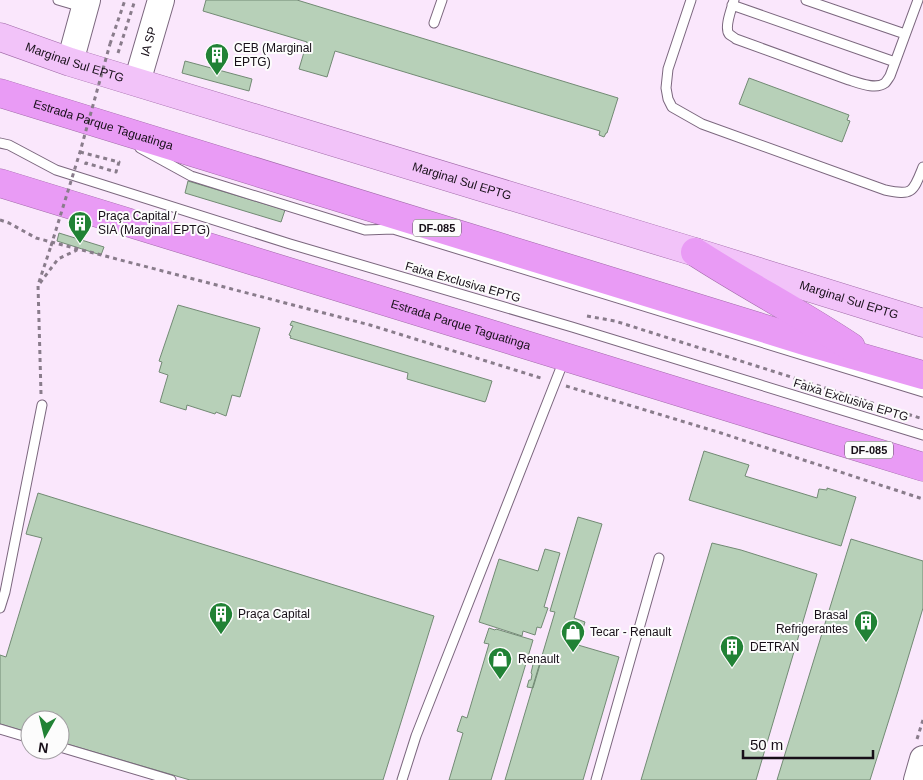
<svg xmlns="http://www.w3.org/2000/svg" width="923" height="780" font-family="Arial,sans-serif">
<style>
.building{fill:#b7d0b8;stroke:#728a74}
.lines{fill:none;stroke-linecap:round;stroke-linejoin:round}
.lane-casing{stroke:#7b677e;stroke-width:11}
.secondary-casing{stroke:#7b677e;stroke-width:28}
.primary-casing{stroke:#a06aa8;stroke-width:29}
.highway-casing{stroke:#a06aa8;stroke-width:29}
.path{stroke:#897c8b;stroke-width:3;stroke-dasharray:4 4;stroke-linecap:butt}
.lane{stroke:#fff;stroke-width:9}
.secondary{stroke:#fff;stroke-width:26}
.primary{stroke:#f2c3f9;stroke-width:28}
.highway{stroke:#e99bf5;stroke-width:28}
.path-bridge{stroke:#897c8b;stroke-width:3;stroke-dasharray:4 4;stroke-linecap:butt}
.labels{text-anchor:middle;stroke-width:4;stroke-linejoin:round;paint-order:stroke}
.shield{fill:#fcfcfc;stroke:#5c565c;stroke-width:1}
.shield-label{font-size:11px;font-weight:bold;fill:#170f18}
.street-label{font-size:12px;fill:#170f18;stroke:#fcfcfc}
.poi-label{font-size:12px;fill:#170f18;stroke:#fcfcfc;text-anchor:start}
</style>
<rect width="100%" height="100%" fill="#fae7fc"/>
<path class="building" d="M 206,0 L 297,0 L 618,98 L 607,133 L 606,133 L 604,137 L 599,135 L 600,131 L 335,51 L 327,77 L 299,69 L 307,42 L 203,11 Z
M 185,61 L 252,79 L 249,91 L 182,73 Z
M 749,78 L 849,115 L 847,120 L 850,121 L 842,142 L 739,104 Z
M 188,181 L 285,210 L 281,222 L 185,193 Z
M 59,233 L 104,247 L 101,255 L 57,241 Z
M 178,305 L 260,328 L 240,397 L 232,395 L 226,416 L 216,412 L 215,414 L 187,405 L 186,410 L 160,402 L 168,375 L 159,372 L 162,362 L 159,361 Z
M 292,321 L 492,381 L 486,400 L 485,402 L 407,379 L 408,373 L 290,338 L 291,336 L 289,335 L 293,326 L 290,325 Z
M 704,451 L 749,465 L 745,476 L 817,498 L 819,489 L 827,490 L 827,488 L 856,497 L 841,546 L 689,500 Z
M 38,493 L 434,616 L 383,780 L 190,780 L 60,742 L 60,720 L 30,720 L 30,733 L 0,724 L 0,655 L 6,657 L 42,538 L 26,534 Z
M 578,517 L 602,524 L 574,618 L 585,622 L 578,645 L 619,657 L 583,780 L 505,780 L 555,612 L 550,611 Z
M 851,539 L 923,561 L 923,608 L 898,691 L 870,780 L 777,780 Z
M 712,543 L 741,550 L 817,574 L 756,780 L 641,780 Z
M 545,549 L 560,553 L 544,607 L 548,608 L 541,628 L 537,627 L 535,635 L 523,631 L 522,636 L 479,622 L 499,559 L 538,571 Z
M 489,628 L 495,630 L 496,629 L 533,640 L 491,780 L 449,780 L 463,733 L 457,731 L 462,716 L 467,718 L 489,644 L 484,643 Z
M 535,656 L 542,658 L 533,688 L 527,687 L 529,680 L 531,680 L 532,674 L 531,673 Z"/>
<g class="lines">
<g class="lane-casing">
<path id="lane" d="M 58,0 L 82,7
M 691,0 L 668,69 L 666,88 L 668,99 L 672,107 L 702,124 L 885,190 C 913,196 913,192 923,167
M 734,0 C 732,8 724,27 729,34 C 730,35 735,38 736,39 L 849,80 C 859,83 876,90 885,83 C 887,81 888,79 890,76 L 918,0
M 806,0 L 905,34
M 732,5 L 895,62
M 434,23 L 442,0
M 0,143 L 9,145 L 56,170 L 290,244 L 572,327 L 923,435
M 140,148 L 191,176 L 365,230 L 393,229 L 923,392
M 0,608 L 5,592 L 42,405
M 0,729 L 30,738
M 60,747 L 171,780
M 402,780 L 416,736 L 564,360
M 596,780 L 659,558"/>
</g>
<g class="secondary-casing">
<g id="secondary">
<path d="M 70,62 L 87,0"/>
<path id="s1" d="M 137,82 L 161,0"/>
<path d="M 917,780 L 923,759"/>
</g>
</g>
<g class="primary-casing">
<g id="primary">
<path id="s2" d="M 0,37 L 70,62 L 695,252 L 923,323"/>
</g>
</g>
<g class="highway-casing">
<g id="highway">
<path id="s3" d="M 0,93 L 808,342 L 923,375"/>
<path id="s4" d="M 0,183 L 923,467"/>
<path d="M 695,252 C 746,285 800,313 851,347"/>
</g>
</g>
<path class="path" d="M 110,44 L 125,0
M 118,53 L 135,0
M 80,152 L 119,162 L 116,172 L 86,163 L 85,166
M 0,220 L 9,223 L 36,238 L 370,325 L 544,379
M 40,283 L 58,259 L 77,250
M 587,316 L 615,321 L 923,419
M 566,386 L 721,433 L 923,499
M 41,394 L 38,285 L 51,246
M 917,739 L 923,720"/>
<use href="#lane" class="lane"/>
<use href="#secondary" class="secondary"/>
<use href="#primary" class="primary"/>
<use href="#highway" class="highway"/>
<path class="path-bridge" d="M 51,246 L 80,152 L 110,44"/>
</g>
<defs>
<g id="building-pin" transform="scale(1.25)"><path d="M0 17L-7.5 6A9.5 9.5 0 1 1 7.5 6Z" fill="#218235" stroke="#fcfcfc"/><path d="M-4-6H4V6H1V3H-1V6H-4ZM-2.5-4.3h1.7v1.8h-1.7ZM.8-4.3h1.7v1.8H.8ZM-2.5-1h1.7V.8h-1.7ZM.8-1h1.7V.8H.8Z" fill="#fff"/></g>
<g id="shop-pin" transform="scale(1.25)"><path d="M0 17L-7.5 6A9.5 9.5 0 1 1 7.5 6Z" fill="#218235" stroke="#fcfcfc"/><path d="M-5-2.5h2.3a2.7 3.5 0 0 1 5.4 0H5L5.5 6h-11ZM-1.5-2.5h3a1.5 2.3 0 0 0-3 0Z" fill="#fff"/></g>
</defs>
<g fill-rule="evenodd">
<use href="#building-pin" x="217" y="55"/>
<use href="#building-pin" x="80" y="223"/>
<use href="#building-pin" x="221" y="614"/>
<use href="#building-pin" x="866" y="622"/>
<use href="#shop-pin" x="573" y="632"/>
<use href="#building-pin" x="732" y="647"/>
<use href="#shop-pin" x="500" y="659"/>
</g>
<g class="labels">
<g class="shield">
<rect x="413" y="219.5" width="48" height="17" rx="4"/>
<rect x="845" y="441.5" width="48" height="17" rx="4"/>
</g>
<g class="shield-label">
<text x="437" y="232">DF-085</text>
<text x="869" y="454">DF-085</text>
</g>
<g class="street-label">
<text dy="4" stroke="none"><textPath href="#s1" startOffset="42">IA SP</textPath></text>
<text dy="4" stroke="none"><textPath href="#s2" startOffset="79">Marginal Sul EPTG</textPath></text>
<text dy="4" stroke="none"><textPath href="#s3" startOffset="108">Estrada Parque Taguatinga</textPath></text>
<text dy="4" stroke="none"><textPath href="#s2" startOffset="484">Marginal Sul EPTG</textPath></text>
<text transform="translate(463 282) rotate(16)" y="4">Faixa Exclusiva EPTG</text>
<text dy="4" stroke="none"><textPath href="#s2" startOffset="889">Marginal Sul EPTG</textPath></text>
<text dy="4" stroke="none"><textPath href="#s4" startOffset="482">Estrada Parque Taguatinga</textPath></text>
<text transform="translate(851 400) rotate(17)" y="4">Faixa Exclusiva EPTG</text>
</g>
<g class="poi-label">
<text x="234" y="52">CEB (Marginal<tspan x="234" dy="14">EPTG)</tspan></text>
<text x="98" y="220">Praça Capital /<tspan x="98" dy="14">SIA (Marginal EPTG)</tspan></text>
<text x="238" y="618">Praça Capital</text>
<text x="848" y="619" text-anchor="end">Brasal<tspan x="848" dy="14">Refrigerantes</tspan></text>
<text x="590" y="636">Tecar - Renault</text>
<text x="750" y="651">DETRAN</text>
<text x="518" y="663">Renault</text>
</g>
</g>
<g transform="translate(45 735) rotate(188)"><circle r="24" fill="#fcfcfc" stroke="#a09da1"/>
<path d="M0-4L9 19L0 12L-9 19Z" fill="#218235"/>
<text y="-8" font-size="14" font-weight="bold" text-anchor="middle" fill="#170f18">N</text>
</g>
<path d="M743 750v8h130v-8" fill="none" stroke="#170f18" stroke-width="2.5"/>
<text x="750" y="750" font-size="15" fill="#170f18" stroke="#fcfcfc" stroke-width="4" paint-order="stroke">50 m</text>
</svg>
